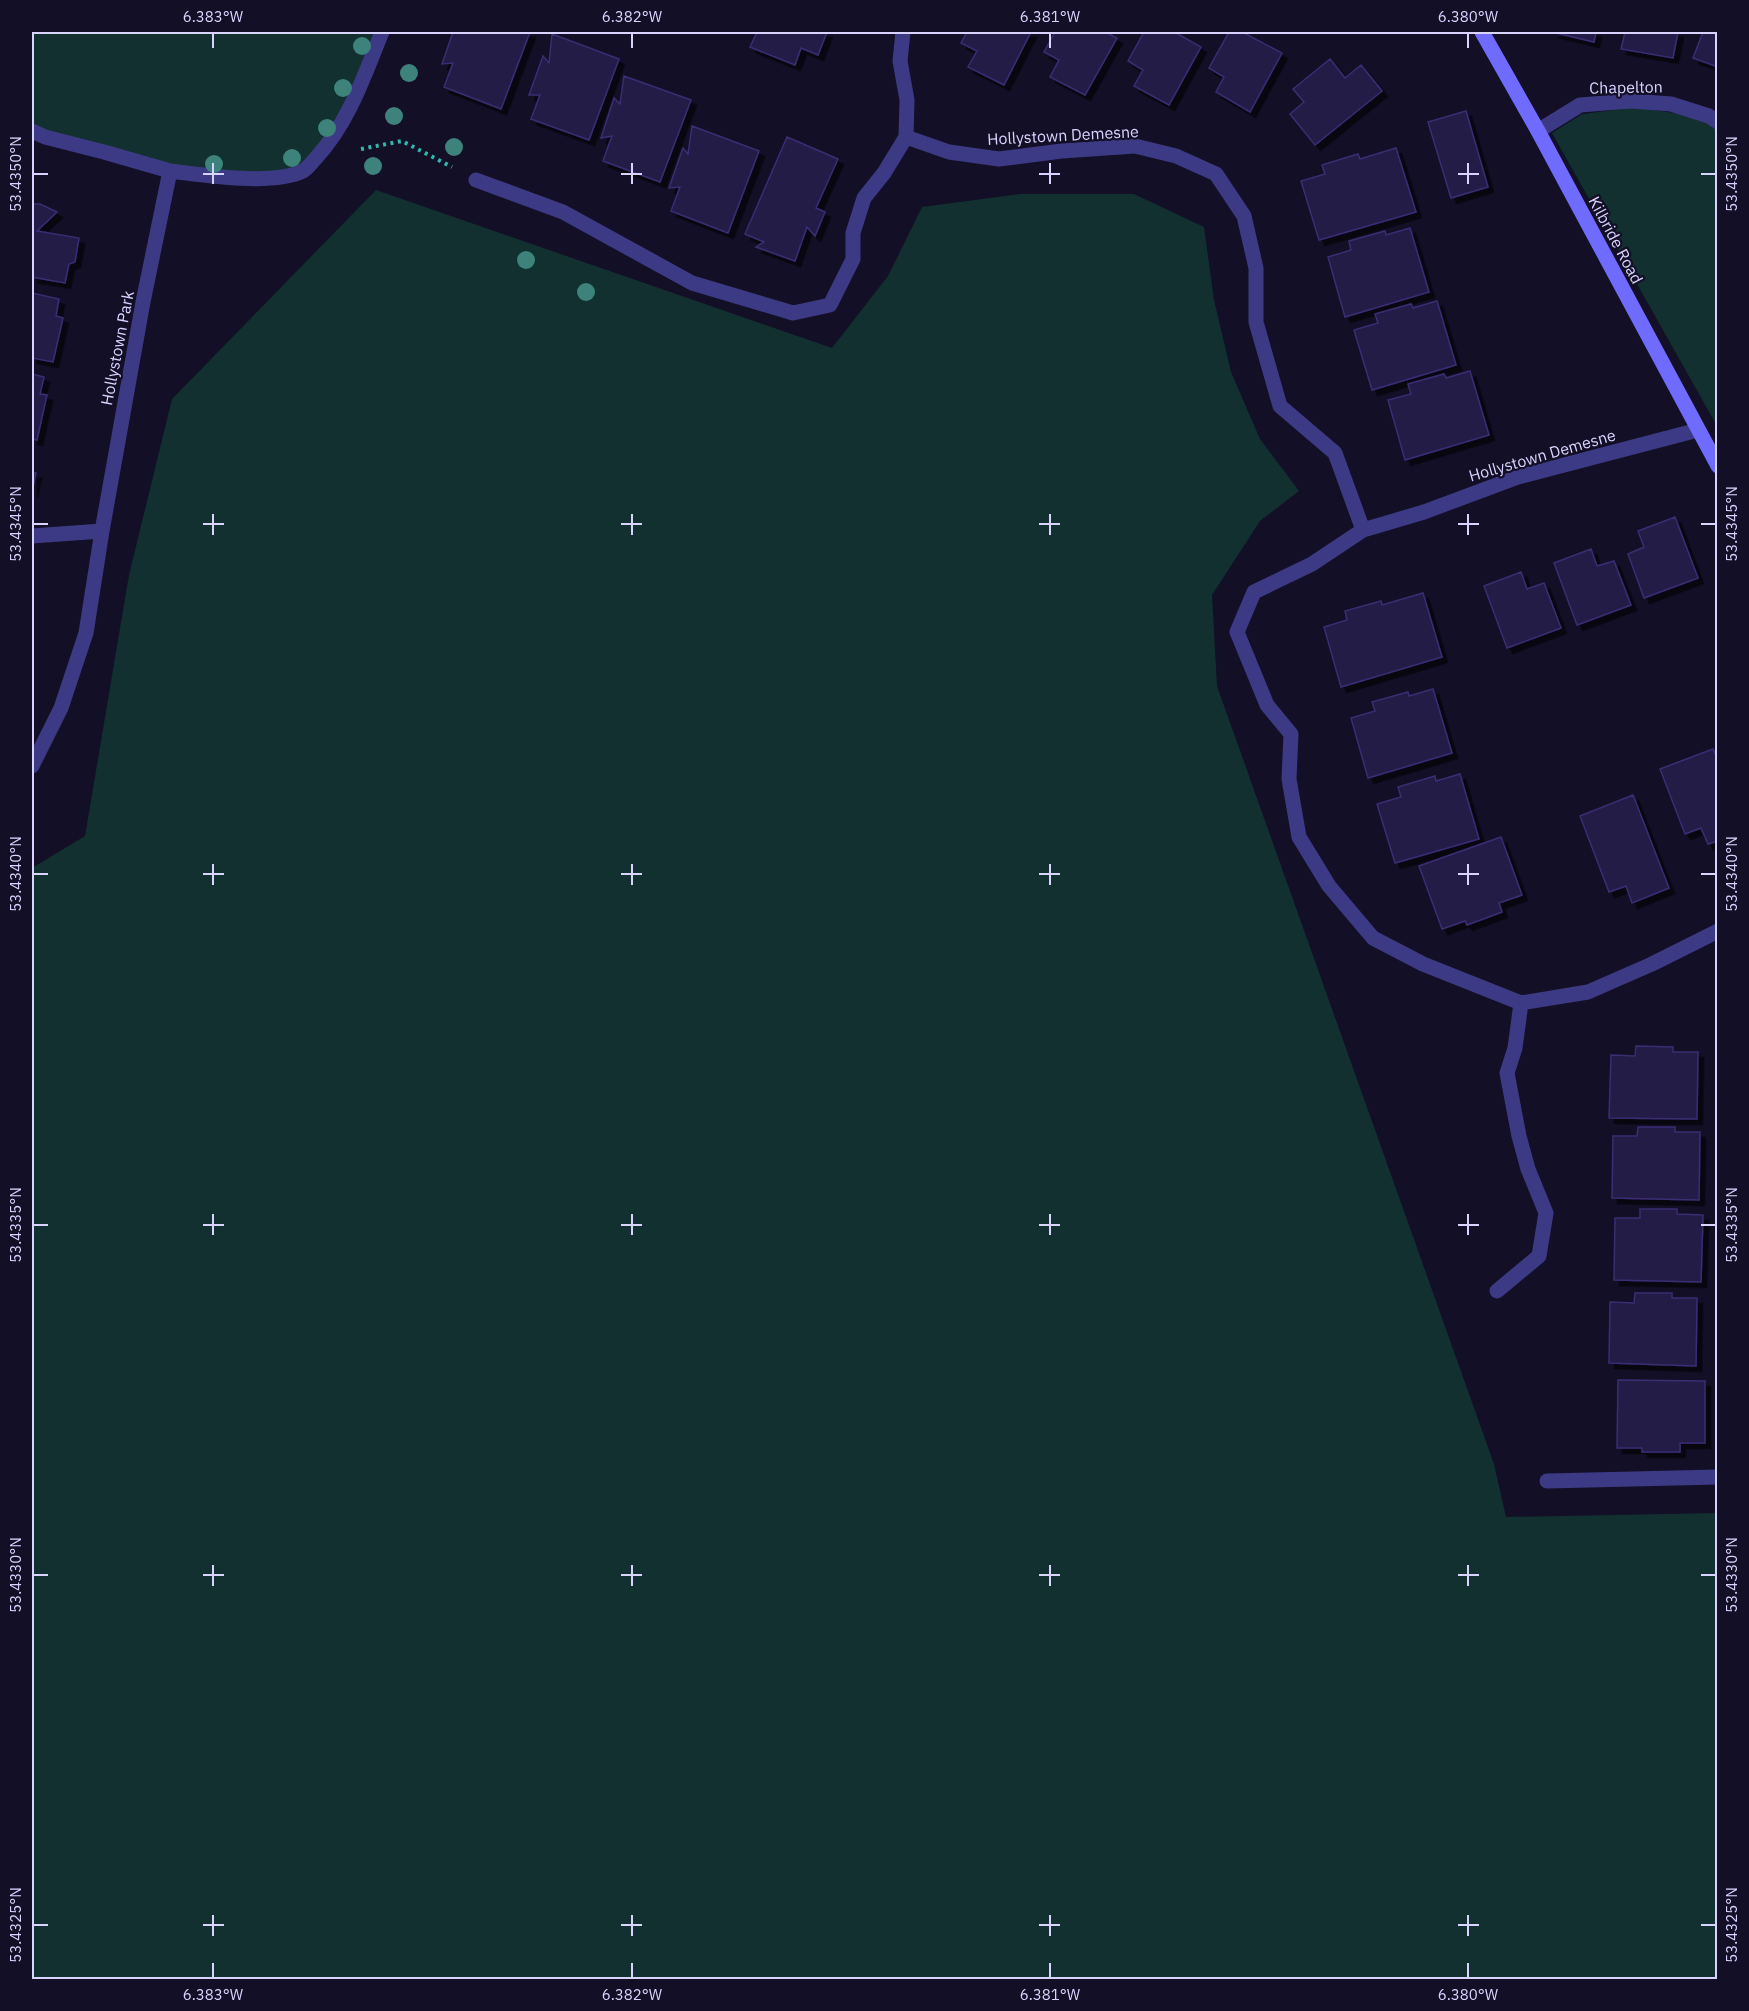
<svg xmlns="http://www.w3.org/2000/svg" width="1749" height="2011" font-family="'IBM Plex Sans',sans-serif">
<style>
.green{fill:#12302f}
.building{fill:#241b47;stroke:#3b2d73;stroke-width:1.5;filter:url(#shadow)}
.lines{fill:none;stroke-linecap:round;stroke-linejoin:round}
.path{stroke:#2fb8b0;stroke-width:4;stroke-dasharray:3 4.5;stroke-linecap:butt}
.street{stroke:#3d3a85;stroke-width:15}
.secondary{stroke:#6f6bff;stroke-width:15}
.tree{fill:#3d827b}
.ticks{fill:none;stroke:#d9d4ff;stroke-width:2}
.labels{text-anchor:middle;stroke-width:4.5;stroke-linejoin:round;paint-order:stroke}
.street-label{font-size:16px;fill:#d9d4ff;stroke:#130f26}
.neatline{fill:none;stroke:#d9d4ff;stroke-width:2}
.ticks-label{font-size:15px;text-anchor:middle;fill:#d9d4ff}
</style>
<defs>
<filter id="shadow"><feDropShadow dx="5.5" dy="5.5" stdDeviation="0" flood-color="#0009"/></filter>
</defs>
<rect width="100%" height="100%" fill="#130f26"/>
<path class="green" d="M 32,32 L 382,32 L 355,99 L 304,170 L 216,177 L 32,131 Z
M 1631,108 C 1660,111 1691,112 1717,128 L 1717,426 L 1552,133 L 1582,114 Z
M 376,190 L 832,348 L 888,276 L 922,207 L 1020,194 L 1134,194 L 1204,227 L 1214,300 L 1231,372 L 1260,439 L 1299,491 L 1260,521 L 1212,595 L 1217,686 L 1494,1464 L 1506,1517 L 1717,1513 L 1717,1979 L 32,1979 L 32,868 L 85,836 L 129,575 L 172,399 Z"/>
<path class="building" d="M 453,32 L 530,32 L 501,109 L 444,87 L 453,63 L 442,64 Z
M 757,32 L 827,32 L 818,55 L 801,48 L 795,65 L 750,47 Z
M 967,32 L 1031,32 L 1004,85 L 968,67 L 977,51 L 961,43 Z
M 1055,32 L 1105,32 L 1117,38 L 1085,95 L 1050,77 L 1059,60 L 1044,52 Z
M 1144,32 L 1177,32 L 1176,33 L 1201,47 L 1169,105 L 1134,86 L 1143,70 L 1128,61 Z
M 1229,32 L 1242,32 L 1282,53 L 1250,112 L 1216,92 L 1224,77 L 1209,68 Z
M 1552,32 L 1596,32 L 1594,42 Z
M 1625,32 L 1678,32 L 1673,58 L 1621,49 Z
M 1703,32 L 1718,32 L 1718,67 L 1693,58 Z
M 552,34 L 619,59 L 589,140 L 531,119 L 540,95 L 529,95 L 543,56 L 549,63 Z
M 1330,59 L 1345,78 L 1361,65 L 1382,91 L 1315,145 L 1290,114 L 1304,102 L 1293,89 Z
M 624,76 L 691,100 L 660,182 L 603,161 L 612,136 L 601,138 L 614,98 L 620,104 Z
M 1466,111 L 1488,187 L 1451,198 L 1428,122 Z
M 692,126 L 759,151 L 728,233 L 671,211 L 680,187 L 669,188 L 683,148 L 688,154 Z
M 787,137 L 838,159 L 816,208 L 825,212 L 815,236 L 807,227 L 795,261 L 756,247 L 764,242 L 745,234 Z
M 1396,148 L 1416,212 L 1319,240 L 1301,181 L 1325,174 L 1322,165 L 1358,154 L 1360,159 Z
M 32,204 L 40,204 L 57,212 L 37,231 L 79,238 L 75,262 L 69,264 L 65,283 L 32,277 Z
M 1410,228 L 1429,292 L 1345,317 L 1328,257 L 1351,250 L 1349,241 L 1385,231 L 1386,235 Z
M 32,293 L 59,299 L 56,316 L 63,318 L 53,362 L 32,358 Z
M 1437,301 L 1456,365 L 1372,390 L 1354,330 L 1378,323 L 1375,314 L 1411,304 L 1413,308 Z
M 1470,371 L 1489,435 L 1405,460 L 1388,400 L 1411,394 L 1408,384 L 1444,374 L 1446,378 Z
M 32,374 L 44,377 L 40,394 L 47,395 L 37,440 L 32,439 Z
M 32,473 L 36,473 L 32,492 Z
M 1675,517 L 1698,578 L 1644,598 L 1628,554 L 1644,547 L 1638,531 Z
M 1591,549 L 1597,566 L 1614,561 L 1631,605 L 1577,625 L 1554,563 Z
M 1521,572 L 1527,589 L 1544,583 L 1561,628 L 1507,648 L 1484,586 Z
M 1423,593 L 1442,657 L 1341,687 L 1324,627 L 1347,620 L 1345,611 L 1381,601 L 1382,605 Z
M 1433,689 L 1452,753 L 1368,778 L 1351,718 L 1375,711 L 1372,702 L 1408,692 L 1409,696 Z
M 1713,749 L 1718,760 L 1718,841 L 1708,844 L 1701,828 L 1685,834 L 1660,769 Z
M 1460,774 L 1479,839 L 1395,863 L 1377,804 L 1401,797 L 1398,787 L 1435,776 L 1436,781 Z
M 1633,795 L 1669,888 L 1632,903 L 1626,886 L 1609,892 L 1580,816 Z
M 1501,837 L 1522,895 L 1499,903 L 1502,912 L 1467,925 L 1465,921 L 1442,929 L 1419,866 Z
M 1636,1046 L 1673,1047 L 1673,1052 L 1698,1052 L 1697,1119 L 1609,1118 L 1611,1055 L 1635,1056 Z
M 1638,1127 L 1675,1127 L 1675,1132 L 1700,1132 L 1699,1200 L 1612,1198 L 1613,1136 L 1637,1136 Z
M 1640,1209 L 1677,1209 L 1677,1214 L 1703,1215 L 1701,1282 L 1614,1280 L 1615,1218 L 1640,1218 Z
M 1635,1293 L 1672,1293 L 1672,1298 L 1697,1298 L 1696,1366 L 1609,1363 L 1610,1302 L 1634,1303 Z
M 1618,1380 L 1705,1381 L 1705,1443 L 1680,1443 L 1680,1452 L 1642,1452 L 1642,1448 L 1617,1448 Z"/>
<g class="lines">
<path class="path" d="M 361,149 L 402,141 L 452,167"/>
<path class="street" d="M 32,131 L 45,137 L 104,152 L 170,171
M 1538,131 L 1580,105 L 1631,101 L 1671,104 L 1709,116 L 1718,122
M 906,137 L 949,152 L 999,159 L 1062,151 L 1135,146 L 1176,156 L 1216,174 L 1244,216 L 1256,268 L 1256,322 L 1280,406 L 1335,453 L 1363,530
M 476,180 L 563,212 L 692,283 L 793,313 L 830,305 L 853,259 L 853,233 L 864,198 L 884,173 L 906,137 L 907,100 L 900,61 L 903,32
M 1698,430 L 1518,477 L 1424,512 L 1363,530 L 1312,564 L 1254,592 L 1237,632 L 1267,705 L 1291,734 L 1289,779 L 1299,837 L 1329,886 L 1373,938 L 1423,964 L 1521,1003 L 1588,992 L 1652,964 L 1718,931
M 32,536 L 102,531
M 32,766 L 61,708 L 86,633 L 102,531 L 143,302 L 170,171 C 205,175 272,186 303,171 C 308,168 312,162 316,158 C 349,122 364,76 382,32
M 1497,1291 L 1539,1256 L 1546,1213 L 1528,1169 L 1519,1136 L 1507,1073 L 1515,1048 L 1521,1003
M 1547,1481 L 1718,1477"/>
<path class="secondary" d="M 1482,32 L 1538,131 L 1718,466"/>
</g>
<g class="tree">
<circle cx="362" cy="46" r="9"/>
<circle cx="409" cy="73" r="9"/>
<circle cx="343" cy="88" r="9"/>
<circle cx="394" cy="116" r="9"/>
<circle cx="327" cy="128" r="9"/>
<circle cx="454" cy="147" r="9"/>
<circle cx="292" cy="158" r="9"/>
<circle cx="214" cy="164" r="9"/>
<circle cx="373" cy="166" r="9"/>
<circle cx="526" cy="260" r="9"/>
<circle cx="586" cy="292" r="9"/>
</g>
<path class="ticks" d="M 213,33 L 213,48M 632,33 L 632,48M 1050,33 L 1050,48M 1468,33 L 1468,48M 213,163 L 213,184M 632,163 L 632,184M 1050,163 L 1050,184M 1468,163 L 1468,184M 33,174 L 48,174M 203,174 L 224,174M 621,174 L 642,174M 1039,174 L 1060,174M 1458,174 L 1479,174M 1701,174 L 1716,174M 213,514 L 213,535M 632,514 L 632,535M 1050,514 L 1050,535M 1468,514 L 1468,535M 33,524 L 48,524M 203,524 L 224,524M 621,524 L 642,524M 1039,524 L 1060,524M 1458,524 L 1479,524M 1701,524 L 1716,524M 213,864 L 213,885M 632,864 L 632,885M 1050,864 L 1050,885M 1468,864 L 1468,885M 33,874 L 48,874M 203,874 L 224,874M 621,874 L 642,874M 1039,874 L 1060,874M 1458,874 L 1479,874M 1701,874 L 1716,874M 213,1214 L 213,1235M 632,1214 L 632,1235M 1050,1214 L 1050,1235M 1468,1214 L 1468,1235M 33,1225 L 48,1225M 203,1225 L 224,1225M 621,1225 L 642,1225M 1039,1225 L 1060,1225M 1458,1225 L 1479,1225M 1701,1225 L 1716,1225M 213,1565 L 213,1586M 632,1565 L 632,1586M 1050,1565 L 1050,1586M 1468,1565 L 1468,1586M 33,1575 L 48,1575M 203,1575 L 224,1575M 621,1575 L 642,1575M 1039,1575 L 1060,1575M 1458,1575 L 1479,1575M 1701,1575 L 1716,1575M 213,1915 L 213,1936M 632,1915 L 632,1936M 1050,1915 L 1050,1936M 1468,1915 L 1468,1936M 33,1925 L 48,1925M 203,1925 L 224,1925M 621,1925 L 642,1925M 1039,1925 L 1060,1925M 1458,1925 L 1479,1925M 1701,1925 L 1716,1925M 213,1963 L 213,1978M 632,1963 L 632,1978M 1050,1963 L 1050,1978M 1468,1963 L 1468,1978"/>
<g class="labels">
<g class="street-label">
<text transform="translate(1626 87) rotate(-1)" y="6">Chapelton</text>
<text transform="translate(1063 135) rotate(-3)" y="6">Hollystown Demesne</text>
<text transform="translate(1616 240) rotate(62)" y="6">Kilbride Road</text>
<text transform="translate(117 348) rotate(-79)" y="6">Hollystown Park</text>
<text transform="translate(1542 455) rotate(-16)" y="6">Hollystown Demesne</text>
</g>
</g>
<rect width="1749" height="2011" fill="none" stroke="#130f26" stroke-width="66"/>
<rect x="33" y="33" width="1683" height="1945" class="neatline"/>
<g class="ticks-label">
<text x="213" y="22">6.383°W</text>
<text x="632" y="22">6.382°W</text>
<text x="1050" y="22">6.381°W</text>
<text x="1468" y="22">6.380°W</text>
<text transform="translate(16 174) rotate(-90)" y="5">53.4350°N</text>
<text transform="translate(1732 174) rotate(-90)" y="5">53.4350°N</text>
<text transform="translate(16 524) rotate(-90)" y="5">53.4345°N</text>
<text transform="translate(1732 524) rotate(-90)" y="5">53.4345°N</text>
<text transform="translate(16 874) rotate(-90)" y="5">53.4340°N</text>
<text transform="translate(1732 874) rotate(-90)" y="5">53.4340°N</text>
<text transform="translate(16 1225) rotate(-90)" y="5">53.4335°N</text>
<text transform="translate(1732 1225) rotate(-90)" y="5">53.4335°N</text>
<text transform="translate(16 1575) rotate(-90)" y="5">53.4330°N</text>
<text transform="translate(1732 1575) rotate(-90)" y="5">53.4330°N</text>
<text transform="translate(16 1925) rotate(-90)" y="5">53.4325°N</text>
<text transform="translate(1732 1925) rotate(-90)" y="5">53.4325°N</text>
<text x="213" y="2000">6.383°W</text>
<text x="632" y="2000">6.382°W</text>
<text x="1050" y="2000">6.381°W</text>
<text x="1468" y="2000">6.380°W</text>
</g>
</svg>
